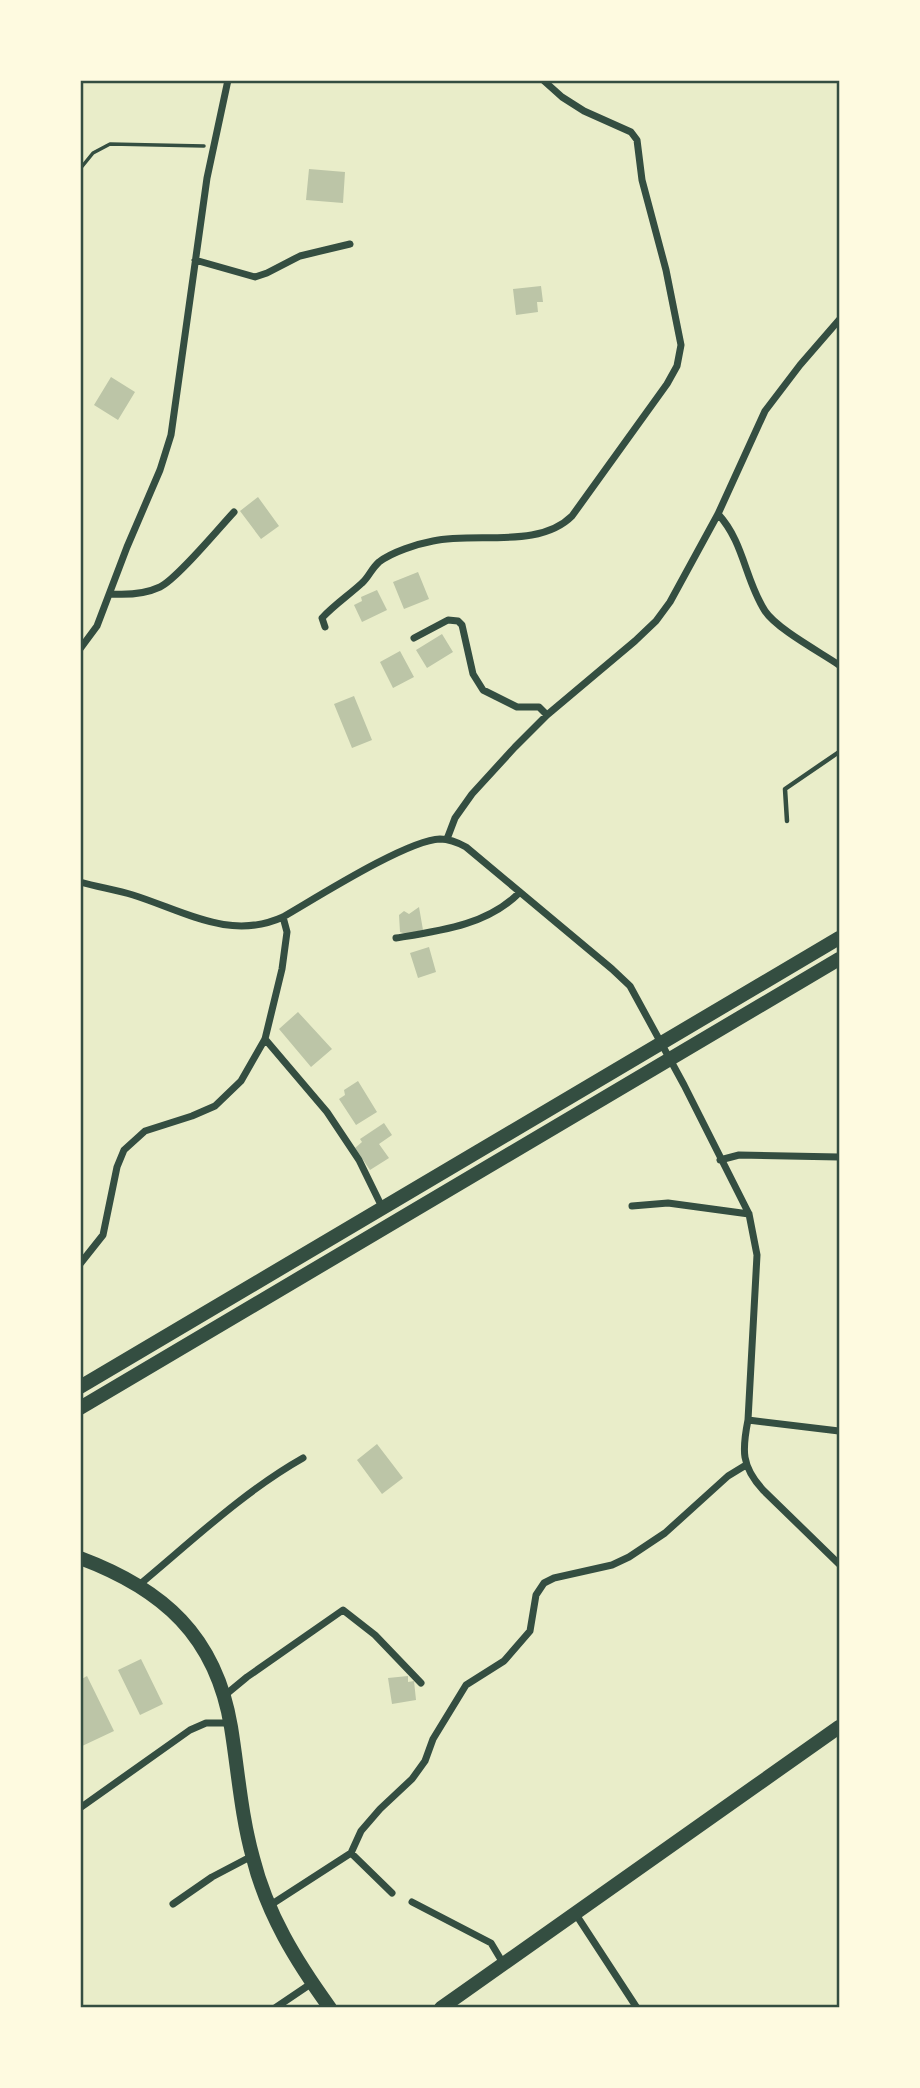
<svg xmlns="http://www.w3.org/2000/svg" width="920" height="2088" font-family="'Titillium Web',sans-serif">
<style>
.building{fill:#bcc5a7}
.lines{fill:none;stroke-linecap:round;stroke-linejoin:round}
.path{stroke:#344e41;stroke-width:3.5}
.service{stroke:#344e41;stroke-width:4.5}
.minor{stroke:#344e41;stroke-width:7}
.secondary{stroke:#344e41;stroke-width:14}
.primary{stroke:#344e41;stroke-width:14}
.neatline{fill:none;stroke:#344e41;stroke-width:2.5}
</style>
<rect width="100%" height="100%" fill="#e9edc9"/>
<path class="building" d="M 309,169 L 345,172 L 343,203 L 306,200 Z
M 541,286 L 543,302 L 537,302 L 538,312 L 516,315 L 513,289 Z
M 111,377 L 135,392 L 118,420 L 94,405 Z
M 258,497 L 279,526 L 261,539 L 240,511 Z
M 418,572 L 429,599 L 404,609 L 393,582 Z
M 377,590 L 387,610 L 362,622 L 354,605 L 362,601 L 361,597 Z
M 442,634 L 453,652 L 427,668 L 416,650 Z
M 400,651 L 414,677 L 393,688 L 380,662 Z
M 354,696 L 372,740 L 352,748 L 334,704 Z
M 419,907 L 423,930 L 406,934 L 400,932 L 399,915 L 404,911 L 409,914 Z
M 429,947 L 436,972 L 418,978 L 410,953 Z
M 298,1012 L 332,1049 L 311,1067 L 279,1029 Z
M 358,1081 L 377,1112 L 356,1125 L 339,1099 L 345,1095 L 344,1090 Z
M 384,1123 L 392,1135 L 379,1144 L 389,1158 L 370,1170 L 355,1148 L 362,1142 L 360,1139 Z
M 377,1444 L 403,1478 L 382,1494 L 357,1460 Z
M 141,1659 L 163,1704 L 140,1715 L 118,1670 Z
M 87,1676 L 114,1731 L 80,1747 L 80,1680 Z
M 408,1676 L 408,1682 L 414,1681 L 416,1700 L 392,1704 L 388,1678 Z"/>
<g class="lines">
<path class="path" d="M 80,169 L 93,153 L 110,144 L 204,146"/>
<path class="service" d="M 787,821 L 785,789 L 839,752"/>
<path class="minor" d="M 195,260 L 255,277 L 267,273 L 300,256 L 350,244
M 718,514 C 744,542 745,580 765,611 C 777,629 820,652 839,665
M 111,594 C 126,595 145,594 160,587 C 177,579 219,528 234,512
M 325,627 L 322,618 C 334,605 349,595 362,583 C 369,577 371,569 379,562 C 392,552 417,544 433,541 C 477,532 539,549 572,516 L 667,384 L 677,366 L 681,345 L 666,270 L 642,180 L 637,140 L 631,132 L 584,111 L 562,97 L 543,80
M 414,638 L 448,620 L 458,621 L 462,625 L 473,674 L 483,690 L 517,707 L 539,707 L 547,715
M 80,649 L 97,626 L 127,547 L 160,470 L 171,435 L 207,178 L 228,80
M 447,839 L 455,818 L 472,794 L 515,747 L 547,715 L 635,641 L 656,621 L 670,602 L 718,514 L 765,411 L 800,365 L 839,320
M 80,882 C 98,887 116,890 133,895 C 184,911 230,941 283,917 C 316,898 407,840 440,839 C 449,839 457,842 466,847 L 612,969 L 630,986 L 684,1085 L 749,1214 L 757,1255 L 748,1420 C 742,1450 741,1466 763,1490 L 839,1564
M 396,938 C 440,931 488,925 520,892
M 265,1039 L 327,1112 L 359,1160 L 382,1207
M 720,1160 L 739,1155 L 839,1157
M 632,1206 L 668,1203 L 749,1214
M 80,1264 L 103,1235 L 117,1167 L 124,1150 L 145,1131 L 192,1116 L 215,1106 L 241,1081 L 265,1039 L 282,969 L 287,932 L 283,917
M 748,1420 L 839,1431
M 139,1585 C 192,1541 243,1492 303,1458
M 224,1696 L 247,1677 L 343,1610 L 375,1635 L 421,1683
M 80,1808 L 190,1730 L 206,1723 L 231,1723
M 351,1853 L 392,1893
M 412,1902 L 491,1943 L 503,1963
M 173,1904 L 212,1877 L 252,1856
M 269,1906 L 351,1853 L 361,1831 L 380,1809 L 412,1779 L 425,1761 L 433,1739 L 466,1685 L 504,1661 L 530,1631 L 536,1595 L 544,1583 L 554,1578 L 612,1565 L 629,1557 L 665,1533 L 728,1476 L 746,1465
M 575,1913 L 637,2008
M 275,2008 L 312,1983"/>
<path class="secondary" d="M 441,2008 L 839,1727"/>
<path class="primary" d="M 80,1387 L 839,938
M 80,1408 L 839,959
M 80,1558 C 163,1589 216,1636 231,1727 C 238,1770 241,1815 253,1858 C 267,1914 296,1961 330,2008"/>
</g>
<rect width="920" height="2088" fill="none" stroke="#fefae0" stroke-width="164"/>
<rect x="82" y="82" width="756" height="1924" class="neatline"/>
</svg>
